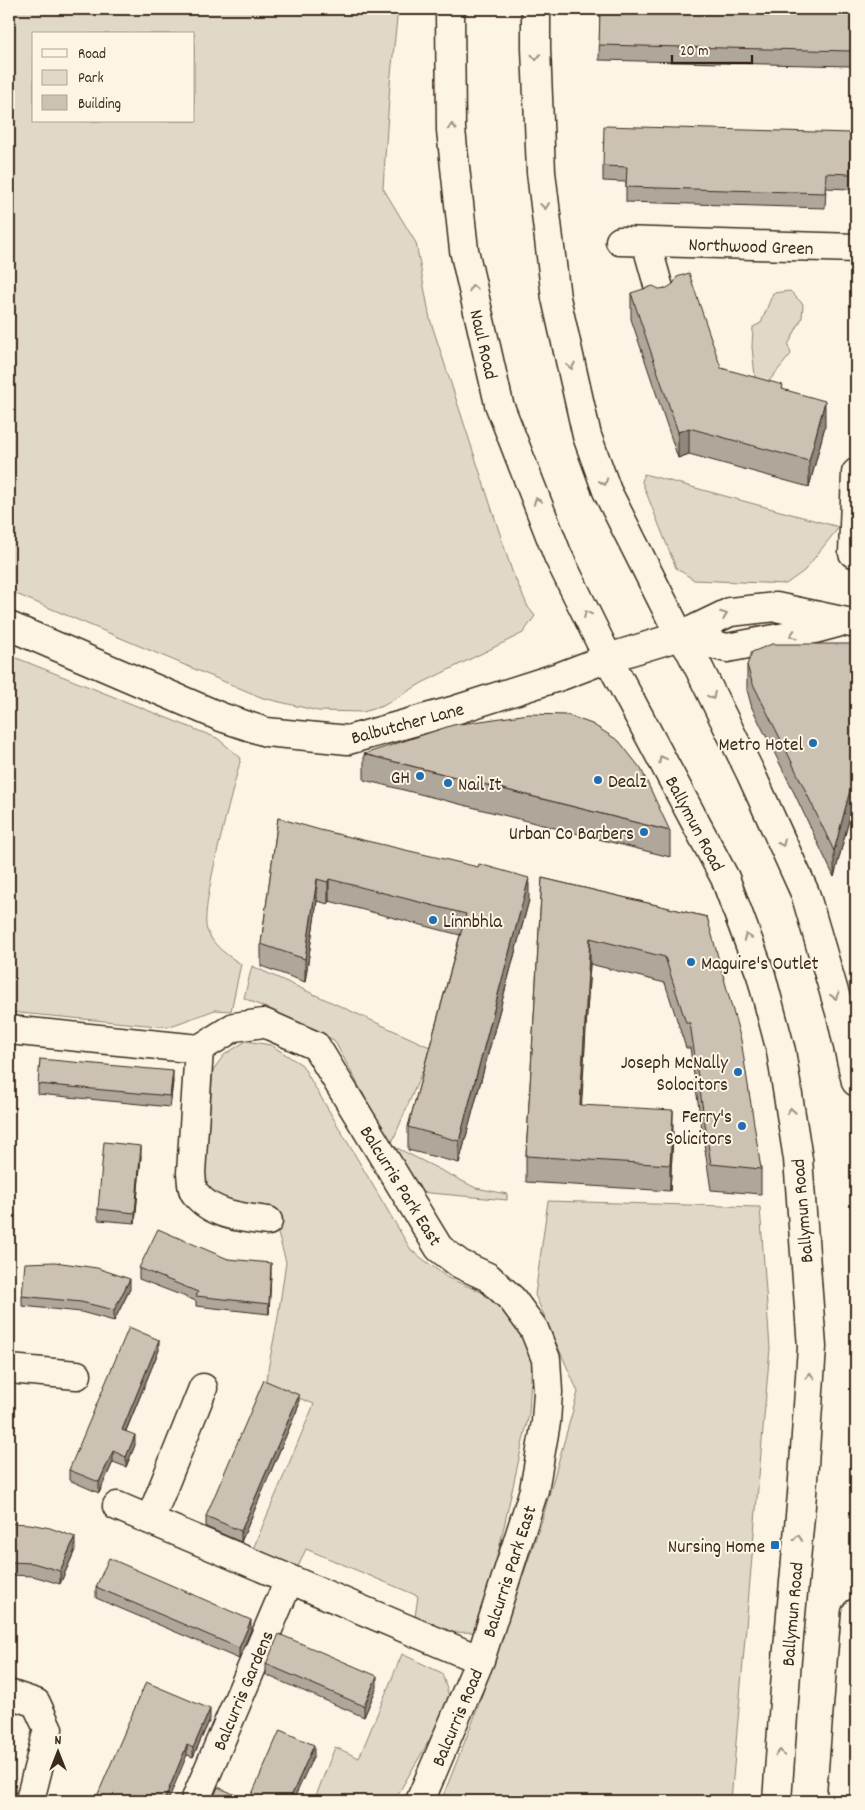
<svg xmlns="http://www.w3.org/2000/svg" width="865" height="1810" font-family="Dekko,sans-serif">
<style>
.green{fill:#e0d8c8;stroke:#8e8173;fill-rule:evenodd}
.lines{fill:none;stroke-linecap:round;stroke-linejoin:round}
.minor-casing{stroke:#3b2a1e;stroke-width:31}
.tertiary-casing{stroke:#3b2a1e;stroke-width:31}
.secondary-casing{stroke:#3b2a1e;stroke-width:31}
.minor{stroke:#fcf5e5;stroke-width:28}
.tertiary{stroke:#fcf5e5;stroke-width:28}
.secondary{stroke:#fcf5e5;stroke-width:28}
.wall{fill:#afa79a;stroke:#3b2a1e}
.shaded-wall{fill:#8f887d;stroke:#3b2a1e}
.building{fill:#ccc2b3;stroke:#3b2a1e}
.oneway{stroke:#9c9082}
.poi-dot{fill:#1f6fb2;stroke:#fcf5e5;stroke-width:2}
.labels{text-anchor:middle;stroke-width:4;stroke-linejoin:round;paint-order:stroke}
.street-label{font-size:19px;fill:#3b2a1e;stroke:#fcf5e5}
.poi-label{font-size:19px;fill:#3b2a1e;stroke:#fcf5e5;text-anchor:end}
</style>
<rect width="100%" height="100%" fill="#fcf5e5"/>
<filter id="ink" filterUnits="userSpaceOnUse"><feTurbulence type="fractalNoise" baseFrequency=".02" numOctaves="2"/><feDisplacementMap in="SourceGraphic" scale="10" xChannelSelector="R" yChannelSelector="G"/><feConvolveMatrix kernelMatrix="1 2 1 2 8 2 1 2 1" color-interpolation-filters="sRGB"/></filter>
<g filter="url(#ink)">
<path class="green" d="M 9,9 L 398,9 L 390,84 L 383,188 L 416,243 L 430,319 L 512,571 L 528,607 L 535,616 L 523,633 L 422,683 L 383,706 L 363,712 L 318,711 L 263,698 L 9,591 ZM 34,34 L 194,34 L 194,121 L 34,121 Z
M 790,291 L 803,304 L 802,318 L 788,345 L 791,354 L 769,381 L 760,383 L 755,377 L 752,347 L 753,327 L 761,323 L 773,293 Z
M 644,474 L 839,527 L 804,571 L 786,584 L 694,580 L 676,568 L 642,482 Z
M 9,655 L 217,738 L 241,758 C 234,787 199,909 207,930 C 213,946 228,956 241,964 L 231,1011 L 215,1010 L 168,1027 L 9,1012 Z
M 252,966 L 432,1048 L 391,1145 L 476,1188 L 507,1194 L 507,1200 L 419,1192 L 391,1145 L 334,1040 L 244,998 Z
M 246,1041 L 271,1045 L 302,1065 L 411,1250 L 448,1278 L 501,1300 L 532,1357 L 529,1414 L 483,1621 L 473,1632 C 452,1633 430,1633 415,1617 L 418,1596 L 306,1549 L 294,1576 L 250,1556 L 314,1404 L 265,1385 L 278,1317 L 286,1262 L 275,1223 L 210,1197 L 204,1181 L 213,1070 L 224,1055 Z
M 548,1201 L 760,1207 L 770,1348 L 731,1801 L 441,1801 L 473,1721 L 542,1520 L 578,1392 L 535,1295 Z
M 402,1654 L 442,1673 L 451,1703 L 394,1801 L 314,1801 L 335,1747 L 359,1758 Z"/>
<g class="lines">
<g class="minor-casing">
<path id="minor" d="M 620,241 L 856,248
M 646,242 L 662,299
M 853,553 L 856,473
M 9,1030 L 199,1049 L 234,1027 L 264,1023 L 316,1046 L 439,1248 L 460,1264 L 488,1277 L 512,1299 L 534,1329 L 546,1359 L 548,1392 L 546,1422 L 534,1490 L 480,1660 L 420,1801
M 199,1049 L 191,1173 C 192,1179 191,1188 195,1193 C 211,1215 243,1218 268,1221
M 9,1369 L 77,1375
M 117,1506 L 480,1660
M 150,1520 L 203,1388
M 9,1694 L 36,1703 L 48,1729 L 31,1796
M 195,1801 L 289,1580"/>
</g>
<g class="tertiary-casing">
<path id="tertiary" d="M 9,626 L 221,717 L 266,732 L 348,740 L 452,711 L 561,676 L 608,658"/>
</g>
<g class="secondary-casing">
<path id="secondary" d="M 450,9 L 451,130 L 464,250 L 499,404 L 558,556 L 608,658 L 725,878 L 761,975 L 781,1051 L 798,1159 L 812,1347 L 802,1494 L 787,1659 L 777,1801
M 536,9 L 536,48 L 541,172 L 556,298 L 587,436 L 607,491 L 680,636 L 691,652 L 751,774 L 805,893 L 842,1019 L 856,1082
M 680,636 L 727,648 L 785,637 L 837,623
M 608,658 L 680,636 L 730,612 L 776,607 L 856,624
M 841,1801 L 856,1613"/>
</g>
<use href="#minor" class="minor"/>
<use href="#tertiary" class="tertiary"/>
<use href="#secondary" class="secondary"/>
</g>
<path class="wall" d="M 600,9 L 852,9 L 851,66 L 599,60 Z
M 851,148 L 850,189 L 826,188 L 825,208 L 626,202 L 626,182 L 603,181 L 603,166 Z
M 631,293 L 721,368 L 783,389 L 825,426 L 809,487 L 689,454 L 678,458 L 631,319 Z
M 856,644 L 856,793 L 834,877 L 787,778 L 752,708 L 747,690 L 747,665 Z
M 364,754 L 670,831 L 670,857 L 364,780 Z
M 278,818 L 529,900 L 459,1163 L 408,1150 L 408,1127 L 460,935 L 329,901 L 328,904 L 317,901 L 305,982 L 261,966 L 261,944 Z
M 542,878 L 707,917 L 761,1169 L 761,1194 L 711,1190 L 690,1048 L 686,1048 L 665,983 L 590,964 L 581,1105 L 673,1136 L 670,1191 L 526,1182 L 526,1156 Z
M 173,1081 L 170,1107 L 38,1094 L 38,1084 Z
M 141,1156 L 135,1223 L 98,1220 L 98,1209 Z
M 228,1259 L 271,1273 L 269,1314 L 196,1306 L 196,1301 L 139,1279 L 139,1268 Z
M 130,1289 L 114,1321 L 81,1312 L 22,1306 L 22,1296 Z
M 159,1350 L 126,1431 L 135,1445 L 126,1467 L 113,1462 L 99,1493 L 69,1480 L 69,1470 Z
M 299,1405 L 241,1542 L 206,1527 L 206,1516 Z
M 9,1523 L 75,1550 L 60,1584 L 33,1576 L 9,1575 Z
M 96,1587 L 251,1630 L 239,1659 L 96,1598 Z
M 266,1664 L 377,1687 L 364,1717 L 266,1675 Z
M 210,1719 L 193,1757 L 187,1755 L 95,1801 Z"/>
<path class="shaded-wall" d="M 825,401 L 825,426 L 809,487 L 809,461 Z
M 689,428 L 689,454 L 678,458 L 678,432 Z
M 856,768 L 856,793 L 834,877 L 834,851 Z
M 529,878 L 529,900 L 459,1163 L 459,1141 Z
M 317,879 L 317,901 L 305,982 L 305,959 Z
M 329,879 L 329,901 L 328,904 L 328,882 Z
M 590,938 L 590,964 L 580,1131 L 580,1105 Z
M 173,1071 L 173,1081 L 170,1107 L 170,1096 Z
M 673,1110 L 673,1136 L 670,1191 L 670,1165 Z
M 141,1146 L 141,1156 L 135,1223 L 135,1213 Z
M 271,1263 L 271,1273 L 269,1314 L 269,1304 Z
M 130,1279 L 130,1289 L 114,1321 L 114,1310 Z
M 159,1340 L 159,1350 L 122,1440 L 122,1430 Z
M 299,1395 L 299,1405 L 241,1542 L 241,1531 Z
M 135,1435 L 135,1445 L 126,1467 L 126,1457 Z
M 113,1451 L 113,1462 L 99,1493 L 99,1482 Z
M 75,1537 L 75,1550 L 60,1584 L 60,1571 Z
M 251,1620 L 251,1630 L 239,1659 L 239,1648 Z
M 377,1676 L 377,1687 L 364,1717 L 364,1706 Z
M 210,1709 L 210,1719 L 193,1757 L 193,1748 Z
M 187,1745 L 187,1755 L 168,1801 L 164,1801 Z
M 314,1745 L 314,1755 L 293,1801 L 289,1801 Z"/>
<path class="building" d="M 600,9 L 852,9 L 851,51 L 599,45 Z
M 604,126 L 851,133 L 850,174 L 826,173 L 825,193 L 626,187 L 627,167 L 603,166 Z
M 689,273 L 721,368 L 783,385 L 782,389 L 825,401 L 809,461 L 689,428 L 678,432 L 631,293 L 653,286 L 659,289 L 667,288 L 673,284 L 677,277 Z
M 772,644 L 856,644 L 856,768 L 834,851 L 787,752 L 752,682 L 747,665 L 752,652 Z
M 529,714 L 567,715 L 592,724 L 619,741 L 641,769 L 670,831 L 364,754 L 453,725 Z
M 278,818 L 320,830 L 478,867 L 479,864 L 529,878 L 459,1141 L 408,1127 L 466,914 L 329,879 L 328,882 L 317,879 L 305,959 L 261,944 Z
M 542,878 L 707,917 L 741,1040 L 761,1169 L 711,1164 L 690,1023 L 686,1023 L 665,957 L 590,938 L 580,1105 L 673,1110 L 670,1165 L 526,1156 Z
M 40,1059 L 173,1071 L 170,1096 L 38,1084 Z
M 104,1142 L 141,1146 L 135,1213 L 98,1209 Z
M 158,1229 L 228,1259 L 271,1263 L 269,1304 L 196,1296 L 198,1292 L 139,1268 Z
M 55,1262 L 97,1268 L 130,1279 L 114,1310 L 81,1302 L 22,1296 L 25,1263 Z
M 129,1327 L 159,1340 L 122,1430 L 135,1435 L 126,1457 L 113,1451 L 99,1482 L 69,1470 Z
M 264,1380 L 299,1395 L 241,1531 L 206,1516 Z
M 9,1523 L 30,1524 L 50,1528 L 75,1537 L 60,1571 L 33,1563 L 9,1562 Z
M 109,1558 L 251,1620 L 239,1648 L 96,1587 Z
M 279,1634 L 377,1676 L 364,1706 L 266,1664 Z
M 146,1682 L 210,1709 L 193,1748 L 187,1745 L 164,1801 L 95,1801 Z
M 280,1730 L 314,1745 L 289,1801 L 212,1801 L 218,1787 L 249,1801 Z"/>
<defs><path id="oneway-chevron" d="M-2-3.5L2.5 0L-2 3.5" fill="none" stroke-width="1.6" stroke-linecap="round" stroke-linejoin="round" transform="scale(1.25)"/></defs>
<g class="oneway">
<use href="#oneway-chevron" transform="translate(536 57) rotate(88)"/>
<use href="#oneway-chevron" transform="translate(452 127) rotate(-93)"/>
<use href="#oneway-chevron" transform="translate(545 206) rotate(83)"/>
<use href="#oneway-chevron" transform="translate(473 288) rotate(-103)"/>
<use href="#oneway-chevron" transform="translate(571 366) rotate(77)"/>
<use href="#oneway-chevron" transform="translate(604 482) rotate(70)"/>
<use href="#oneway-chevron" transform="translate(537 501) rotate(-111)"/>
<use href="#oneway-chevron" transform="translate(587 614) rotate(-116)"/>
<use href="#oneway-chevron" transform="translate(724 615) rotate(-21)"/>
<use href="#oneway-chevron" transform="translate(793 635) rotate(165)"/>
<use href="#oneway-chevron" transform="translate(712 696) rotate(64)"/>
<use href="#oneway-chevron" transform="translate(662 759) rotate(-118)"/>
<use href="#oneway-chevron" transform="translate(782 843) rotate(66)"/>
<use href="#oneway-chevron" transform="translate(747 937) rotate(-110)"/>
<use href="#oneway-chevron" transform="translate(835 996) rotate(73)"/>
<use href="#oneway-chevron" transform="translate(791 1111) rotate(-99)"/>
<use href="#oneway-chevron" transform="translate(810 1376) rotate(-87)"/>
<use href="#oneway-chevron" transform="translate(798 1538) rotate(-85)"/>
<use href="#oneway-chevron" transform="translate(780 1753) rotate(-86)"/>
</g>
</g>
<g class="poi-dot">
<circle cx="813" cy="743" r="5"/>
<circle cx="420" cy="776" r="5"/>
<circle cx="598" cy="780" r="5"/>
<circle cx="448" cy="783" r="5"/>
<circle cx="644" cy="832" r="5"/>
<circle cx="433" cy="920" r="5"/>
<circle cx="691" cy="962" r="5"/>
<circle cx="738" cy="1072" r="5"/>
<circle cx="742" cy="1126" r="5"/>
<rect x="770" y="1540" width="10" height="10" rx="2.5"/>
</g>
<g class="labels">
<g class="street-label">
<text transform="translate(751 245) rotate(2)" y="7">Northwood Green</text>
<text transform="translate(485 344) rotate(77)" y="7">Naul Road</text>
<text transform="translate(407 722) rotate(-15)" y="7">Balbutcher Lane</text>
<text transform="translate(696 823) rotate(62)" y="7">Ballymun Road</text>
<text transform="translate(402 1185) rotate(58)" y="7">Balcurris Park East</text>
<text transform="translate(801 1211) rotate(-95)" y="7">Ballymun Road</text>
<text transform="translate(508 1571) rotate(-72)" y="7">Balcurris Park East</text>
<text transform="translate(791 1614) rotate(-85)" y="7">Ballymun Road</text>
<text transform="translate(242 1690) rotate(-67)" y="7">Balcurris Gardens</text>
<text transform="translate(456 1717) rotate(-67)" y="7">Balcurris Road</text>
</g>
<g class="poi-label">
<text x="803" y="750">Metro Hotel</text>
<text x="410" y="783">GH</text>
<text x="608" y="787" text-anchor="start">Dealz</text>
<text x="458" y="790" text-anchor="start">Nail It</text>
<text x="634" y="839">Urban Co Barbers</text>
<text x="443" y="927" text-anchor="start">Linnbhla</text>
<text x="701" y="969" text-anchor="start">Maguire's Outlet</text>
<text x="728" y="1068">Joseph McNally<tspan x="728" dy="22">Solocitors</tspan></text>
<text x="732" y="1122">Ferry's<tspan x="732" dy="22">Solicitors</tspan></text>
<text x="765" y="1552">Nursing Home</text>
</g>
</g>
<rect width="865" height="1810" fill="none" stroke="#fcf5e5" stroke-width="30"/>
<rect x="15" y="15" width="835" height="1780" fill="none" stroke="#3b2a1e" stroke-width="2" filter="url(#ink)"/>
<rect x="32" y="32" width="162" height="90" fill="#fcf5e5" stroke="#afa495"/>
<rect x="42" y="49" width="25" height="8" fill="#fcf5e5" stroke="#afa495"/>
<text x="78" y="58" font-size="15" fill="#3b2a1e">Road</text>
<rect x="42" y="70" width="25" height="15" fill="#e0d8c8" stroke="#afa495"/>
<text x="78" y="82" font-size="15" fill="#3b2a1e">Park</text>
<rect x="42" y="95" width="25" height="15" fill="#ccc2b3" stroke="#afa495"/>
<text x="78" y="108" font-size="15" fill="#3b2a1e">Building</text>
<g transform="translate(58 1752)" stroke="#fcf5e5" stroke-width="4" paint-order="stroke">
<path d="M0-4L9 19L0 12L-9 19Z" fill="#3b2a1e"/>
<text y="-8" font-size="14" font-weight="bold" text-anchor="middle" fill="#3b2a1e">N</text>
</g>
<path d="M672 55v8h80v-8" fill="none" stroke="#3b2a1e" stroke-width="2.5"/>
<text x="680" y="55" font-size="15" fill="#3b2a1e" stroke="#fcf5e5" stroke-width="4" paint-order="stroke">20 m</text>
</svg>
